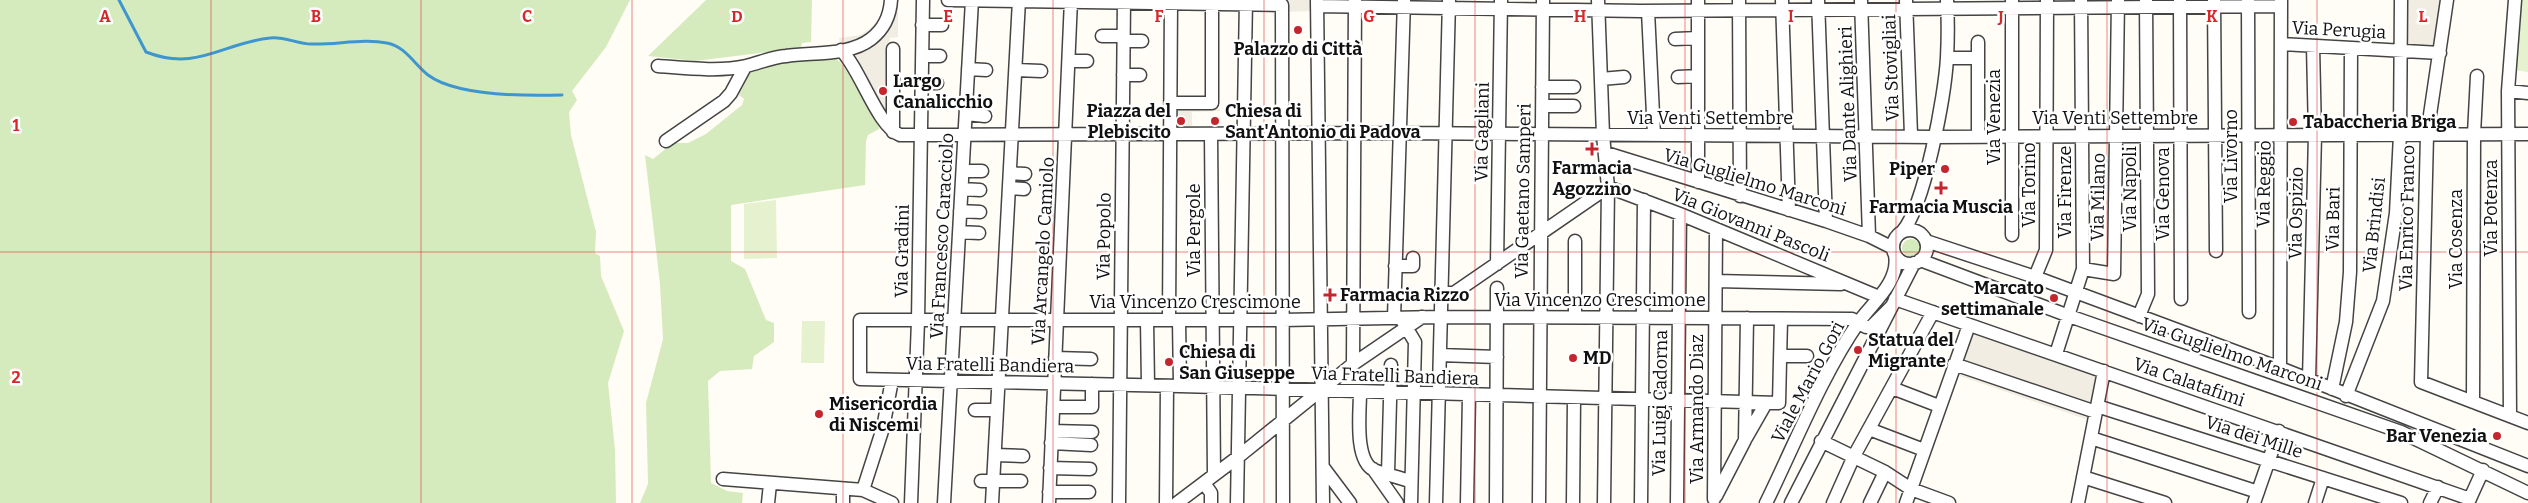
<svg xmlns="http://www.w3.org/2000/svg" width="2528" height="503" font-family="Bitter,serif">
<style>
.green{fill:#d5ebbd}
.pitch{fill:#e6f2cf}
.plaza{fill:#f1ede2}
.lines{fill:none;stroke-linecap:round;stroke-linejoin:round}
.stream{stroke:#3f96cf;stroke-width:3}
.minor-casing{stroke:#444;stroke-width:15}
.minor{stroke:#fff;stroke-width:12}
.grid{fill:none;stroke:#d62828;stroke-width:1;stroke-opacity:0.55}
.poi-dot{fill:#c4262e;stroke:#fff;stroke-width:2}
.labels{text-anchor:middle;stroke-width:5;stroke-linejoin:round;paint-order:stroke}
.street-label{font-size:18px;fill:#111;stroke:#fff}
.poi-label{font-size:18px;font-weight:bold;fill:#111;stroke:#fff;text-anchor:start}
.grid-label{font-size:16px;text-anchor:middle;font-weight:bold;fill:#d62828;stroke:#fff;stroke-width:5;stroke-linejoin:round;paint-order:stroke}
</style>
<rect width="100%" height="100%" fill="#fffdf5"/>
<path class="green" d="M 0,0 L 630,0 L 606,47 L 572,91 L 577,100 L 569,112 L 571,135 L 596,232 L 595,253 L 600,256 L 601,276 L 624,331 L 608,383 L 615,450 L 616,503 L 0,503 Z
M 706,0 L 812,0 L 811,42 L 802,43 L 801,48 L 695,61 L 648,56 Z
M 797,59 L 837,59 L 842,64 L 880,123 L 879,129 L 868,135 L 866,141 L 865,185 L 731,205 L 731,261 L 745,269 L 766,320 L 774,323 L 774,342 L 754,356 L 752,369 L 720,371 L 708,381 L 711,483 L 727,491 L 743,493 L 742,503 L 640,503 L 648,484 L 646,403 L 663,339 L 660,284 L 645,155 L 653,159 L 673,143 L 688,143 L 706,134 L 742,105 L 744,99 L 739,95 L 751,71 Z
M1902 248a9 9 0 1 1 18 0a9 9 0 1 1-18 0Z"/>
<path class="pitch" d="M 2520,0 L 2528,0 L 2528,72 L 2514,70 Z
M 776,200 L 777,258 L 744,259 L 744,204 Z
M 802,321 L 825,321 L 824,363 L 801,363 Z"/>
<path class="plaza" d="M 1277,0 L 1324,0 L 1311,11 L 1285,12 Z
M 2395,0 L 2453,0 L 2444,57 L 2394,47 Z
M 885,3 L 898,4 L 898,37 L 890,38 L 889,46 L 901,46 L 900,135 L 841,50 L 839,38 L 860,35 L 868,30 L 882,17 Z
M 1171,97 L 1212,103 L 1221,111 L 1192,112 L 1192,134 L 1170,134 Z
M 1969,325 L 2104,371 L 2094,422 L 1957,375 Z"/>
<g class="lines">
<path class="stream" d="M 119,0 L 146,52 C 197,72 222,43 270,38 C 283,36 298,44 311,44 C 336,45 363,38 387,43 C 405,46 415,65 428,75 C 456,96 528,96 562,95"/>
<g class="minor-casing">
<path id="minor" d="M 948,0 L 1282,5 L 1283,503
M 1317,0 L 1323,503
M 1598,0 L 1603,135 L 1608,187 L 1604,503
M 1698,0 L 1698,182
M 1739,0 L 1740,196
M 1782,0 L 1789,210
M 1818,0 L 1826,221
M 1906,0 L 1911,135
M 2180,0 L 2181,299
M 2214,0 L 2216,251
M 2248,0 L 2249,312
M 2447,0 L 2427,135 L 2421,382 L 2528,423
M 1861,1 L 1869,236
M 1317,6 L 1641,11 L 2281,6
M 1648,11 L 1654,135
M 922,25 L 942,25
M 1102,36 L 1124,36
M 1675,39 L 1698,38
M 1124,41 L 1142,41
M 1978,42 L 1978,137
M 2282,44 L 2440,53
M 841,50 C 861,70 877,126 900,135 L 1399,133 L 1934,137 L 2528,134
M 922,56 L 940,56
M 1947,58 L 1978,58
M 1069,61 L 1087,61
M 658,66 C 685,68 720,72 746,66 C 759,63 772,57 786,56 C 813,52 849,56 871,39 C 884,29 890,16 891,0
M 968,69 L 986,70
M 1016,70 L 1041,71
M 1123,75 L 1140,75
M 1678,77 L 1698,76
M 1601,79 L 1624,77
M 921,83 L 937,83
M 1542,87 L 1574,87
M 2508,91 L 2528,93
M 1171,103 L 1212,103 L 1212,0
M 1542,106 L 1574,106
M 966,114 L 985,116
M 893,132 L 893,49
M 1211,134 L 1214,475
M 666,141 L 724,101 L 731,93 L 745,67
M 1606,153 L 1826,221 L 1869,236 L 1893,248
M 963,171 L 982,171
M 1010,173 L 1025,174
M 1009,188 L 1024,189
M 962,189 L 980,190
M 960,211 L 980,212
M1893 247a17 17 0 1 1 34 0a17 17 0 1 1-34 0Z
M 959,232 L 979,233
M 1902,232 C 1925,206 1945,94 1947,58 C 1948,39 1948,19 1947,0
M 2012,235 L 2012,0
M 1575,241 L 1575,317
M 1926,241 L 2035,277 L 2280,368 L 2528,466
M 1920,260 L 2069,316 L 2401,432 L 2528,493
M 1497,264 L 1501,0
M 1395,266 L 1413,266 L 1413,258
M 2083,269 L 2114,274 L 2118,0
M 2035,277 L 2046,250 L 2047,0
M 1716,281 L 1841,284
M 1442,293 L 1454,293 L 1608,187 L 1680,214 L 1879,297
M 1895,299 L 2470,499
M 2139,316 L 2148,294 L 2146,0
M 1394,318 L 1404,0
M 1781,319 L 1779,403 L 1180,386 L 860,379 L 860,320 L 1282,320 L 1441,317 L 1715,318 L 1852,319 L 1866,327 L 1871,327 L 1892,306
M 1147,320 L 1148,385
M 1169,320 L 1171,0
M 1179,320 L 1180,386
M 1403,322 L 1415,342 L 1411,503
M 2056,354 L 2083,269 L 2081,0
M 1440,355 L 1497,357
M 1781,356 L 1807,356
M 1055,358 L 1091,359
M 1353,364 L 1355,0
M 1954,364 L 2096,412
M 2280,368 L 2281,0
M 2309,380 L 2315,135 L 2313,46
M 1892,388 L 1939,406
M 2332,389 L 2346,322 L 2350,272 L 2351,48
M 1360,393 C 1360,412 1354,460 1374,470 C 1386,475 1400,477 1411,482
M 2346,396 L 2383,301 L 2396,213 L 2400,135 L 2401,0
M 2473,402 L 2474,134 L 2477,76
M 2097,406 L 2401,503
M 1053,407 L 1092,407 L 1092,384
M 975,410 L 997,410
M 2510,416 L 2508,91 L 2515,0
M 1869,429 L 1924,450
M 1052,431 L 1092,432
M 1746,438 L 1766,403
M 2091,438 L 2258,492
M 1821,441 L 1885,472 L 1911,489 L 1949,503
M 1051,443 L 1091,445
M 995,455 L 1023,456
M 1323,467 L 1350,503
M 1050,468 L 1090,469
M 1373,469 L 1397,503
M 1388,473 L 1391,365
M 2083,477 L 2165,503
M 723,479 L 863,490 L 892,503
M 981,481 L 1021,481
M 1204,483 L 1211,493 L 1211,503
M 863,490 L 883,428 L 892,380
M 1049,492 L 1089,492
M 1716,496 L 1745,440 L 1747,318
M 1714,499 L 1716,229
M 768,503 L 770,484
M 843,503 L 843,489
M 911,503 L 918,321 L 923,0
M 944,503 L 972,0
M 992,503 L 1019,0
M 1049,503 L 1071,0
M 1119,503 L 1124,0
M 1166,503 L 1167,386
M 1177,503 L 1238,457 L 1353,364 L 1422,317
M 1237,503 L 1246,0
M 1436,503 L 1449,1
M 1467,503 L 1469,396
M 1496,503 L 1497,288
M 1539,503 L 1543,0
M 1573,503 L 1574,399
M 1641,503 L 1644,200
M 1677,503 L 1680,214
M 1766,503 C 1794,446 1822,375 1858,323 C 1872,303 1900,282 1895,255
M 1791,503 L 1914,263
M 1833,503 L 1854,456 L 1933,312
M 1870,503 L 1885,472
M 1906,503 L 1969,325
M 2078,503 L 2104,371
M 2254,503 L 2279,431
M 2315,503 L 2323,478
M 2430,503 L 2438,487
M 2468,503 L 2483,470"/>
</g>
<use href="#minor" class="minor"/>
</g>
<path class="grid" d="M 211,0 L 211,503M 421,0 L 421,503M 632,0 L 632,503M 843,0 L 843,503M 1053,0 L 1053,503M 1264,0 L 1264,503M 1475,0 L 1475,503M 1685,0 L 1685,503M 1896,0 L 1896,503M 2107,0 L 2107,503M 2317,0 L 2317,503M 0,252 L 2528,252"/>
<g class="poi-dot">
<circle cx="1298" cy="30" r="5"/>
<circle cx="883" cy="91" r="5"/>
<circle cx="1181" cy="121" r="5"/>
<circle cx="1215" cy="121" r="5"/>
<circle cx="2293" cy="122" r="5"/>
<path d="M1589.5 141.5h5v5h5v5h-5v5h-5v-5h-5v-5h5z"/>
<circle cx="1945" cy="169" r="5"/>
<path d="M1938.5 180.5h5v5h5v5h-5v5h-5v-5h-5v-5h5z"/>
<path d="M1327.5 287.5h5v5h5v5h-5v5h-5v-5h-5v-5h5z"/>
<circle cx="2054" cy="298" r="5"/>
<circle cx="1858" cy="350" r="5"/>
<circle cx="1573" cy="358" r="5"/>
<circle cx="1169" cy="362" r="5"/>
<circle cx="819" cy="414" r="5"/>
<circle cx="2497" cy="436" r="5"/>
</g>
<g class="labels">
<g class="street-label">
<text transform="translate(2339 30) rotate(3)" y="6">Via Perugia</text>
<text transform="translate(1891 68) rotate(-92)" y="6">Via Stovigliai</text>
<text transform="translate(1848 104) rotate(-92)" y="6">Via Dante Alighieri</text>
<text transform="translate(1994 117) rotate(-90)" y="6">Via Venezia</text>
<text x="1710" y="124">Via Venti Settembre</text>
<text x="2115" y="124">Via Venti Settembre</text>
<text transform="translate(1482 132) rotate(-89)" y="6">Via Gagliani</text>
<text transform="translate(2231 156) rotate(-90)" y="6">Via Livorno</text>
<text transform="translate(1755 182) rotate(17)" y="6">Via Guglielmo Marconi</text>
<text transform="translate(2264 184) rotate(-89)" y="6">Via Reggio</text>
<text transform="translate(2029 185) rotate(-90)" y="6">Via Torino</text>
<text transform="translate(2130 189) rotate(-90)" y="6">Via Napoli</text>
<text transform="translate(1523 191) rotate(-89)" y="6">Via Gaetano Samperi</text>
<text transform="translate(2065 192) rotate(-90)" y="6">Via Firenze</text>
<text transform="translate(2163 194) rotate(-90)" y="6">Via Genova</text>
<text transform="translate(2098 197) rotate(-89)" y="6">Via Milano</text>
<text transform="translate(2491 208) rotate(-90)" y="6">Via Potenza</text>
<text transform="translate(2296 213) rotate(-89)" y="6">Via Ospizio</text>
<text transform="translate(2407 218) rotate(-89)" y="6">Via Enrico Franco</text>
<text transform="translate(2333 219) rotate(-89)" y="6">Via Bari</text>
<text transform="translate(1751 225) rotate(22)" y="6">Via Giovanni Pascoli</text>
<text transform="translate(2374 225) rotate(-84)" y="6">Via Brindisi</text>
<text transform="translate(1194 230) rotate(-90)" y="6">Via Pergole</text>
<text transform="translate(942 236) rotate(-87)" y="6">Via Francesco Caracciolo</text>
<text transform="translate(1104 236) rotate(-89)" y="6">Via Popolo</text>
<text transform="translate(2456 239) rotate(-90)" y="6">Via Cosenza</text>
<text transform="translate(902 251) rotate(-89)" y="6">Via Gradini</text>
<text transform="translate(1043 251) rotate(-87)" y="6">Via Arcangelo Camiolo</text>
<text x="1600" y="306">Via Vincenzo Crescimone</text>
<text x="1195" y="308">Via Vincenzo Crescimone</text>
<text transform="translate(2232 354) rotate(19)" y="6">Via Guglielmo Marconi</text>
<text transform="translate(990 365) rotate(1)" y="6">Via Fratelli Bandiera</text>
<text transform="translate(1395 376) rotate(2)" y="6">Via Fratelli Bandiera</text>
<text transform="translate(1808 382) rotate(-62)" y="6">Viale Mario Gori</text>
<text transform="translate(2189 382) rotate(19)" y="6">Via Calatafimi</text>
<text transform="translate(1660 403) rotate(-89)" y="6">Via Luigi Cadorna</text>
<text transform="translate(1697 409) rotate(-90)" y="6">Via Armando Diaz</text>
<text transform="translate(2254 437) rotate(18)" y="6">Via dei Mille</text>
</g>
<g class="poi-label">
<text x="1298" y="55" text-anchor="middle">Palazzo di Città</text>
<text x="893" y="87">Largo<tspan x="893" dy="21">Canalicchio</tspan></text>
<text x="1171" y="117" text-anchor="end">Piazza del<tspan x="1171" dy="21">Plebiscito</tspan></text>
<text x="1225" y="117">Chiesa di<tspan x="1225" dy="21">Sant'Antonio di Padova</tspan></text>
<text x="2303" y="128">Tabaccheria Briga</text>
<text x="1592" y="174" text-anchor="middle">Farmacia<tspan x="1592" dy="21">Agozzino</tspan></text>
<text x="1935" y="175" text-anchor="end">Piper</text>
<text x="1941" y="213" text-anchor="middle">Farmacia Muscia</text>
<text x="2044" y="294" text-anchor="end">Marcato<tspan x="2044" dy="21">settimanale</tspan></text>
<text x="1340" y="301">Farmacia Rizzo</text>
<text x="1868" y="346">Statua del<tspan x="1868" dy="21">Migrante</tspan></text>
<text x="1179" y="358">Chiesa di<tspan x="1179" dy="21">San Giuseppe</tspan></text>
<text x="1583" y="364">MD</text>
<text x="829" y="410">Misericordia<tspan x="829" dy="21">di Niscemi</tspan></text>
<text x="2487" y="442" text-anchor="end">Bar Venezia</text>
</g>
</g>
<g class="grid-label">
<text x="105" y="22">A</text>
<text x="316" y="22">B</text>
<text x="527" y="22">C</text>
<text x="737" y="22">D</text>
<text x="948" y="22">E</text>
<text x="1159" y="22">F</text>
<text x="1369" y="22">G</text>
<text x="1580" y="22">H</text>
<text x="1791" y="22">I</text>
<text x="2001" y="22">J</text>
<text x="2212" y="22">K</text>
<text x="2423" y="22">L</text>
<text x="16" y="131">1</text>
<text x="16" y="383">2</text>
</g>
</svg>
